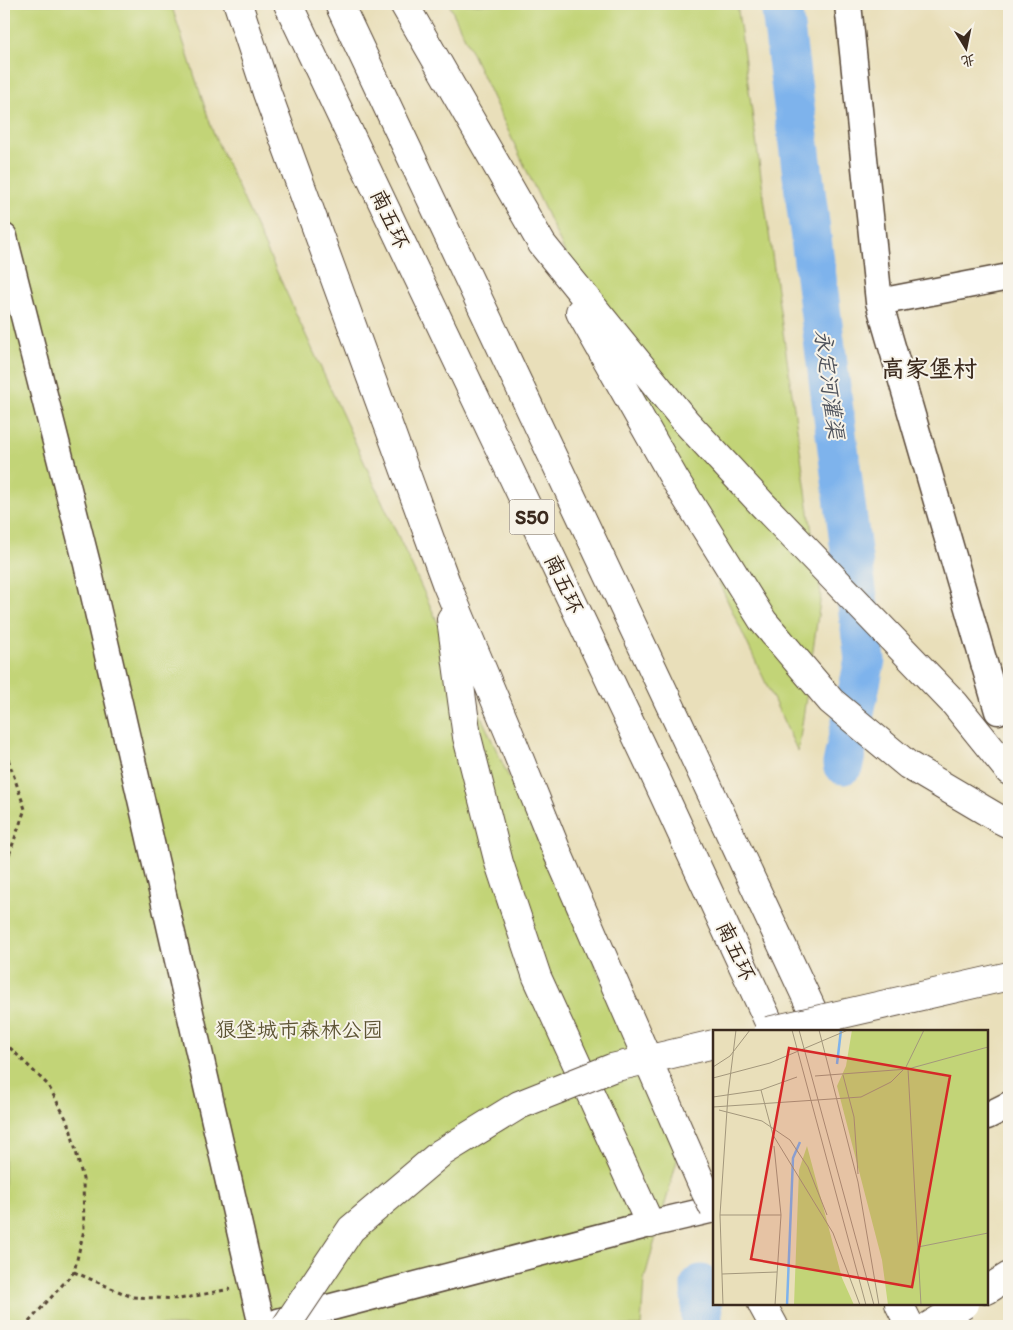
<svg xmlns="http://www.w3.org/2000/svg" width="1013" height="1330" font-family="Itim,'LXGW WenKai TC',sans-serif">
<style>
.green{fill:#c2d477;stroke:#7e7f4a}
.lines{fill:none;stroke-linecap:round;stroke-linejoin:round}
.river{stroke:#7eb3ec;stroke-width:41}
.minor-casing{stroke:#554535;stroke-width:29}
.highway-casing{stroke:#554535;stroke-width:30}
.path{stroke:#554535;stroke-width:3;stroke-dasharray:4 4;stroke-linecap:butt}
.minor{stroke:#fff;stroke-width:26}
.highway{stroke:#fff;stroke-width:28}
.highway-bridge-casing{stroke:#554535;stroke-width:30;stroke-linecap:butt}
.highway-bridge{stroke:#fff;stroke-width:28}
.labels{text-anchor:middle;stroke-width:4;stroke-linejoin:round;paint-order:stroke}
.shield{fill:#f7f3e8;stroke:#73665b;stroke-width:1}
.shield-label{font-size:20px;font-weight:bold;fill:#3b2a1e}
.street-label{font-size:21px;fill:#3b2a1e;stroke:#f7f3e8}
.park-label{font-size:21px;fill:#5d5434;stroke:#f7f3e8}
.water-label{font-size:22px;font-style:italic;fill:#4f535c;stroke:#f7f3e8}
.quarter-label{font-size:24px;font-weight:bold;fill:#3b2a1e;stroke:#f7f3e8}
.inset-river{fill:none;stroke:#7eb3ec;stroke-width:2.5}
.inset-road{fill:none;stroke:#a3977c;stroke-width:1}
.view{fill:#d62828;fill-opacity:0.15;stroke:#d62828;stroke-width:2.5}
.inset-edge{fill:none;stroke:#3b2a1e;stroke-width:2.5}
</style>
<rect width="100%" height="100%" fill="#f7f3e8"/>
<filter id="ink" filterUnits="userSpaceOnUse"><feTurbulence type="fractalNoise" baseFrequency=".02" numOctaves="2"/><feDisplacementMap in="SourceGraphic" scale="10" xChannelSelector="R" yChannelSelector="G"/><feConvolveMatrix kernelMatrix="1 2 1 2 8 2 1 2 1" color-interpolation-filters="sRGB"/></filter>
<filter id="wash" filterUnits="userSpaceOnUse"><feTurbulence type="fractalNoise" baseFrequency=".0096" numOctaves="4" result="noise"/><feDisplacementMap in="SourceGraphic" scale="20" xChannelSelector="R" yChannelSelector="G"/><feGaussianBlur stdDeviation="1.12" result="paint"/><feColorMatrix in="noise" values="0 0 0 0 0 0 0 0 0 0 0 0 0 0 0 0 0 1.4 0 .05"/><feComposite in="paint" operator="in"/></filter>
<g filter="url(#wash)">
<rect width="100%" height="100%" fill="#e9dfba"/>
<path class="green" d="M 4,4 L 171,4 L 214,135 L 680,1150 L 644,1280 L 641,1326 L 4,1326 Z
M 449,4 L 737,4 L 776,283 L 821,595 L 798,752 Z"/>
<g class="lines">
<path class="river" d="M 781,4 L 865,660 L 843,764
M 701,1285 L 702,1326"/>
</g>
</g>
<g filter="url(#ink)">
<g class="lines">
<g class="minor-casing">
<path id="minor" d="M 848,4 L 879,302 L 998,711
M 4,237 L 87,564 L 262,1326
M 879,302 L 1009,277
M 987,1116 L 1009,1105
M 278,1322 L 324,1309 L 650,1224 L 714,1209"/>
</g>
<g class="highway-casing">
<path id="highway" d="M 238,4 L 267,93 L 446,583 L 509,733 L 558,854
M 288,4 L 650,765 L 773,1031
M 339,4 L 678,722 L 822,1031
M 404,4 L 542,244 L 686,422 L 763,505 L 955,704 L 1009,771
M 580,312 L 674,478 L 763,621 L 831,701 L 908,765 L 1001,820 L 1009,824
M 451,619 L 467,737 L 499,863 L 537,977 L 650,1224
M 987,1290 L 1009,1276
M 762,1304 L 774,1326
M 899,1304 L 910,1326"/>
</g>
<path class="path" d="M 4,753 L 7,756 L 25,809 L 8,858 L 4,864
M 4,1042 L 48,1085 L 69,1124 L 83,1179 L 84,1230 L 74,1272 L 27,1324 L 24,1326
M 74,1272 L 132,1297 L 180,1299 L 230,1289"/>
<use href="#minor" class="minor"/>
<use href="#highway" class="highway"/>
<g class="highway-bridge-casing">
<path id="highway-bridge" d="M 558,854 L 705,1191 L 714,1209
M 768,1031 L 1009,976
M 286,1326 L 351,1229 L 441,1153 L 519,1105 L 612,1068 L 714,1044
M 929,1326 L 965,1304"/>
</g>
<use href="#highway-bridge" class="highway-bridge"/>
</g>
</g>
<g class="labels">
<rect class="shield" x="509.5" y="499.5" width="45" height="35" rx="4"/>
<g class="shield-label">
<text x="532" y="524">S50</text>
</g>
<g class="street-label">
<text transform="translate(390 219) rotate(65)" y="7">南五环</text>
<text transform="translate(564 584) rotate(65)" y="7">南五环</text>
<text transform="translate(736 951) rotate(65)" y="7">南五环</text>
</g>
<g class="park-label">
<text x="299" y="1037">狼垡城市森林公园</text>
</g>
<g class="water-label">
<text transform="translate(830 384) rotate(83)" y="8">永定河灌渠</text>
</g>
<g class="quarter-label">
<text x="929" y="377">高家堡村</text>
</g>
</g>
<g transform="translate(713 1030)">
<rect width="275" height="275" fill="#e9dfba"/>
<path d="M 139,0 L 275,0 L 275,275 L 175,275 L 169,230 L 124,56 L 133,36 ZM 94,116 L 129,248 L 141,275 L 81,275 L 86,140 Z" fill="#c2d477"/>
<path class="inset-river" d="M 124,34 L 128,0M 74,275 L 80,128 L 87,112"/>
<path class="inset-road" d="M 79,0 L 153,275M 86,0 L 161,275M 106,0 L 145,152 L 166,275M 0,37 L 17,26 L 37,0M 195,39 L 208,275M 130,45 L 141,87 L 145,144M 102,46 L 195,39 L 275,17M 0,48 L 57,33 L 135,0M 48,60 L 60,105 L 120,203 L 147,275M 0,67 L 48,60 L 84,47M 0,77 L 148,67 L 178,52 L 193,37 L 211,0M 6,80 L 49,91 L 77,110 L 95,137 L 114,185M 61,116 L 68,185 L 62,275M 7,185 L 68,185M 205,217 L 275,203M 9,244 L 64,242M 10,275 L 7,185 L 15,65 L 23,0"/>
<path class="view" d="M 76,18 L 237,46 L 199,257 L 38,229 Z"/>
<rect width="275" height="275" class="inset-edge"/>
</g>
<rect width="1013" height="1330" fill="none" stroke="#f7f3e8" stroke-width="20"/>
<g transform="translate(966 48) rotate(170)" stroke="#f7f3e8" stroke-width="4" paint-order="stroke">
<path d="M0-4L9 19L0 12L-9 19Z" fill="#3b2a1e"/>
<text y="-8" font-size="14" font-weight="bold" text-anchor="middle" fill="#3b2a1e">北</text>
</g>
</svg>
